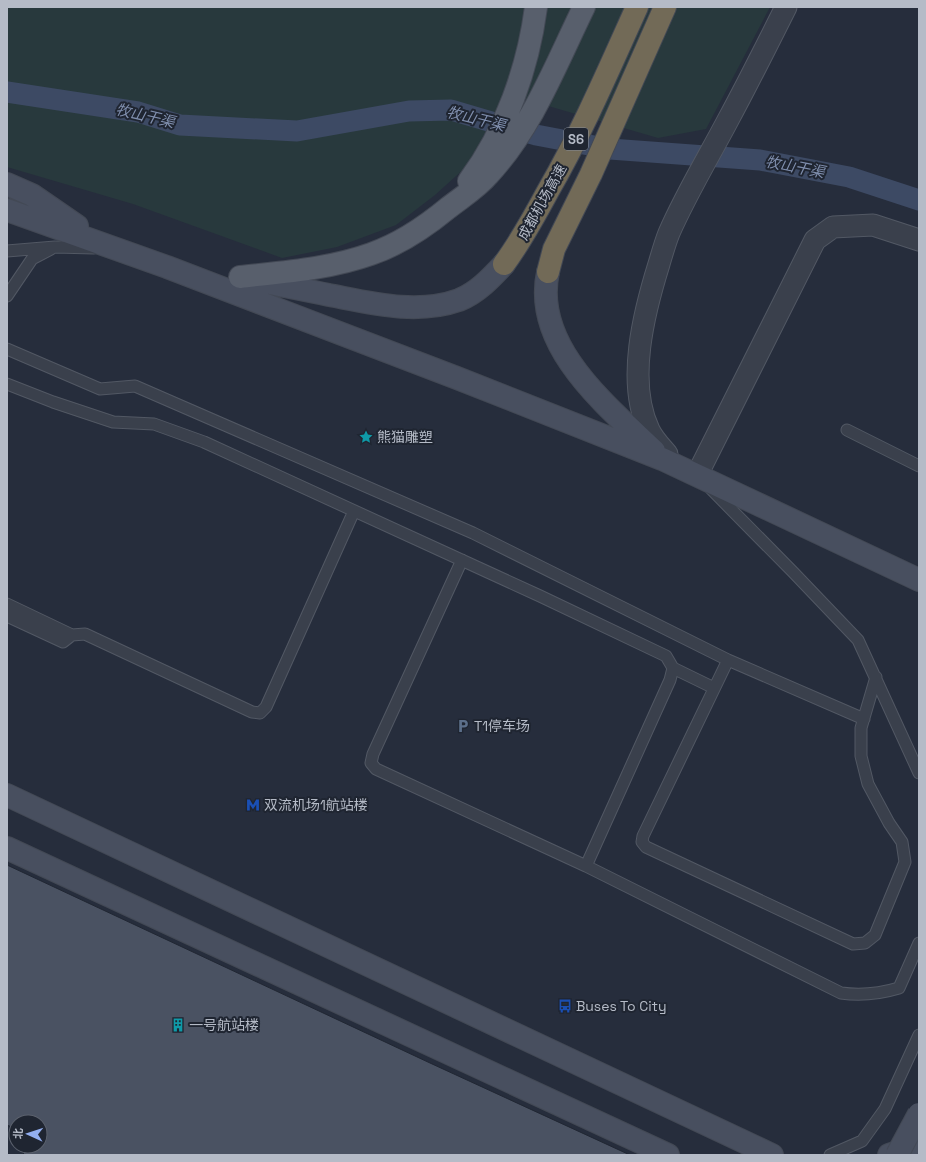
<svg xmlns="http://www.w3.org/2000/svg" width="926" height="1162" font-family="'Space Grotesk','Noto Sans SC',sans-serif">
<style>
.green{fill:#28393d}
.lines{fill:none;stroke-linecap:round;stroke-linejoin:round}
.canal{stroke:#3d4a64;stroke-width:21}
.building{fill:#4a5262;stroke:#212733}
.lane-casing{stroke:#525864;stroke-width:13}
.street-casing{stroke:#525864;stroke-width:23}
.secondary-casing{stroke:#434955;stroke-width:24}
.primary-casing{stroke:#434955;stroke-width:24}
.highway-casing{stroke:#424854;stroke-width:24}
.lane{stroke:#3a404c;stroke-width:11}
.street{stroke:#3a404c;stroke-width:21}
.secondary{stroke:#484f5f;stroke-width:22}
.primary{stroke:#585f6c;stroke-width:22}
.highway{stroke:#726a57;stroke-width:22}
.secondary-bridge-casing{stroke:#434955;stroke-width:24;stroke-linecap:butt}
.secondary-bridge{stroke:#484f5f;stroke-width:22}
.labels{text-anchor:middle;stroke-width:4;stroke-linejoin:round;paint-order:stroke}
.shield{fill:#1f2531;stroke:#888e9a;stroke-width:1}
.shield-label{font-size:13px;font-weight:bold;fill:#b5bbc7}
.street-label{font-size:14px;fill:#b5bbc7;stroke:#1f2531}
.poi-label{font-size:14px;fill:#b5bbc7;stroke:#1f2531;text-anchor:start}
.water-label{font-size:15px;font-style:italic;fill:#7f8ead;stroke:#1f2531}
</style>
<rect width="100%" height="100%" fill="#262d3c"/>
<path class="green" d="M 7,7 L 770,7 L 706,129 L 658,138 L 507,94 L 466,167 L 435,195 L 396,225 L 337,247 L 282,258 L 133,204 L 7,167 Z"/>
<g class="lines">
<path class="canal" d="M 7,92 L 138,112 L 180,125 L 297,131 L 409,111 L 451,110 L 536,135 L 610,149 L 760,160 L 849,177 L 919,200"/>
</g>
<path class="building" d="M 7,865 L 430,1063 L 630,1155 L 24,1155 L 21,1146 L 40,1146 L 40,1122 L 16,1122 L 16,1129 L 7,1125 Z"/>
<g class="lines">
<g class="lane-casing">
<path id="lane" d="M 7,251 L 55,247 L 94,248
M 7,296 L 32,259 L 51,249
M 7,349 L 100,389 L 135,386 L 473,533 L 728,660 L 864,719
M 7,384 L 53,402 L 113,422 L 154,424 L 204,442 L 540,596 L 666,656 L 673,668 L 670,680 L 586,866
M 847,430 L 919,466
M 711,489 L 793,572 L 858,640 L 919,773
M 462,560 L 373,754 L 371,763 L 376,769 L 586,866 L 841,993 C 862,996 879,994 899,988 L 919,943
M 7,604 L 72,635
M 7,616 L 63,642 L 72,635 L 85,634 L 252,712 L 260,713 L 266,707 L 354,511
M 728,660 L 643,836 L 642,842 L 646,847 L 853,944 L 865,943 L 875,935 L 905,862 L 902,842 L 889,823 L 868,784 L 861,756 L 861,728 L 876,677
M 673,668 L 714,688
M 830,1155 L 862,1141 L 885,1109 L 919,1035"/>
</g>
<g class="street-casing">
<path id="street" d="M 667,454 C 661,447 653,439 649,430 C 626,382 644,312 659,264 C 662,254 665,243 669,233 C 686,194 708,158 728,120 C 748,83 767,45 786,7
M 697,475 L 815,240 L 833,227 L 873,225 L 919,240"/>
</g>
<g class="secondary-casing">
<path id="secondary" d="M 7,184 L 32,195 L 77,226
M 7,210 L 167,267 L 457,378 L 662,459 L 919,580
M 548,272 C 532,346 606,405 654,451
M 245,278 C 273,284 301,289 329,295 C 371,303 417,315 459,300 C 477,293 491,278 504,264
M 7,795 L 772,1155
M 7,848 L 668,1155
M 889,1155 L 919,1145"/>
</g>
<g class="primary-casing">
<path id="primary" d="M 469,181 C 506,131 528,68 536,7
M 240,277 C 284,272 329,269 371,254 C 400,244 425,227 448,208 C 462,197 477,188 488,175 C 532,128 556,64 584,7"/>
</g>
<g class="highway-casing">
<path id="highway" d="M 504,264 C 521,241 534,217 548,191 C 582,132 609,69 637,7
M 548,272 L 554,249 L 591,174 L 665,7"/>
</g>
<use href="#lane" class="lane"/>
<use href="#street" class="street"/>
<use href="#secondary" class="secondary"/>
<use href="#primary" class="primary"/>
<use href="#highway" class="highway"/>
<g class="secondary-bridge-casing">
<path id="secondary-bridge" d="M 897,1155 L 919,1114"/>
</g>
<use href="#secondary-bridge" class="secondary-bridge"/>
</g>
<defs>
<g id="sight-bare" transform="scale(1.08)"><path d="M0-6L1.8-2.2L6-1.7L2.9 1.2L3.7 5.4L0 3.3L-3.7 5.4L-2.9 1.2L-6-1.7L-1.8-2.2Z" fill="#0f9aa8" stroke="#1f2531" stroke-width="2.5" paint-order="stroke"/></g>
<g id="parking-bare" transform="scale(1.08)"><path d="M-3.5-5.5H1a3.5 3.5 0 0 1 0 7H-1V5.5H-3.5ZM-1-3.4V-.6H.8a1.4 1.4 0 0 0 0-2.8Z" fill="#5c6f8a" stroke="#1f2531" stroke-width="2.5" paint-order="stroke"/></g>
<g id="metro-bare" transform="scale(1.08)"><path d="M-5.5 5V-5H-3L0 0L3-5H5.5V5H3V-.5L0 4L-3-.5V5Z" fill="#1a4fb4" stroke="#1f2531" stroke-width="2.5" paint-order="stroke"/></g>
<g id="bus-bare" transform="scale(1.08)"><path d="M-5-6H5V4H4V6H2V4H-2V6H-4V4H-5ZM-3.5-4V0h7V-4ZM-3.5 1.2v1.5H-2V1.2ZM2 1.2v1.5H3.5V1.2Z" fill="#1a4fb4" stroke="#1f2531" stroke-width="2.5" paint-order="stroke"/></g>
<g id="building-bare" transform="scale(1.08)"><path d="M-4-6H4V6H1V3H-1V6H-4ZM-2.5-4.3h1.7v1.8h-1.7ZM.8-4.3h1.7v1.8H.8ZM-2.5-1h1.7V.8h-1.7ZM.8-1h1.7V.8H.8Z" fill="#0f9aa8" stroke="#1f2531" stroke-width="2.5" paint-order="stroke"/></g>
</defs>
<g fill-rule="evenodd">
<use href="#sight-bare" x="366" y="437"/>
<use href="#parking-bare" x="463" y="726"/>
<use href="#metro-bare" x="253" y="805"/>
<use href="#bus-bare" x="565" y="1006"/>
<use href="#building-bare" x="178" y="1025"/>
</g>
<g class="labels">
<rect class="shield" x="564" y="128" width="24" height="22" rx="3"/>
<g class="shield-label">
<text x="576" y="144">S6</text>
</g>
<g class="street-label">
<text transform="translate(542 202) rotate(-61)" y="5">成都机场高速</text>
</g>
<g class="poi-label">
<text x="377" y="442">熊猫雕塑</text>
<text x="474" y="731">T1停车场</text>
<text x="264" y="810">双流机场1航站楼</text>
<text x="576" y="1011">Buses To City</text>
<text x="189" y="1030">一号航站楼</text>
</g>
<g class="water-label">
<text transform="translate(145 116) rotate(13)" y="5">牧山干渠</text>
<text transform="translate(476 119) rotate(14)" y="5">牧山干渠</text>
<text transform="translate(795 167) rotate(11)" y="5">牧山干渠</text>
</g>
</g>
<rect width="926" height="1162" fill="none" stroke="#b5bbc7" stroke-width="16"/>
<g transform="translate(28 1134) rotate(273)"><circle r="19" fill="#1f2531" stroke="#5b616d"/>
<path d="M0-3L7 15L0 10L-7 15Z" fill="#92aef0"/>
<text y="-6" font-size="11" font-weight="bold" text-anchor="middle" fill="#b5bbc7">北</text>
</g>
</svg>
